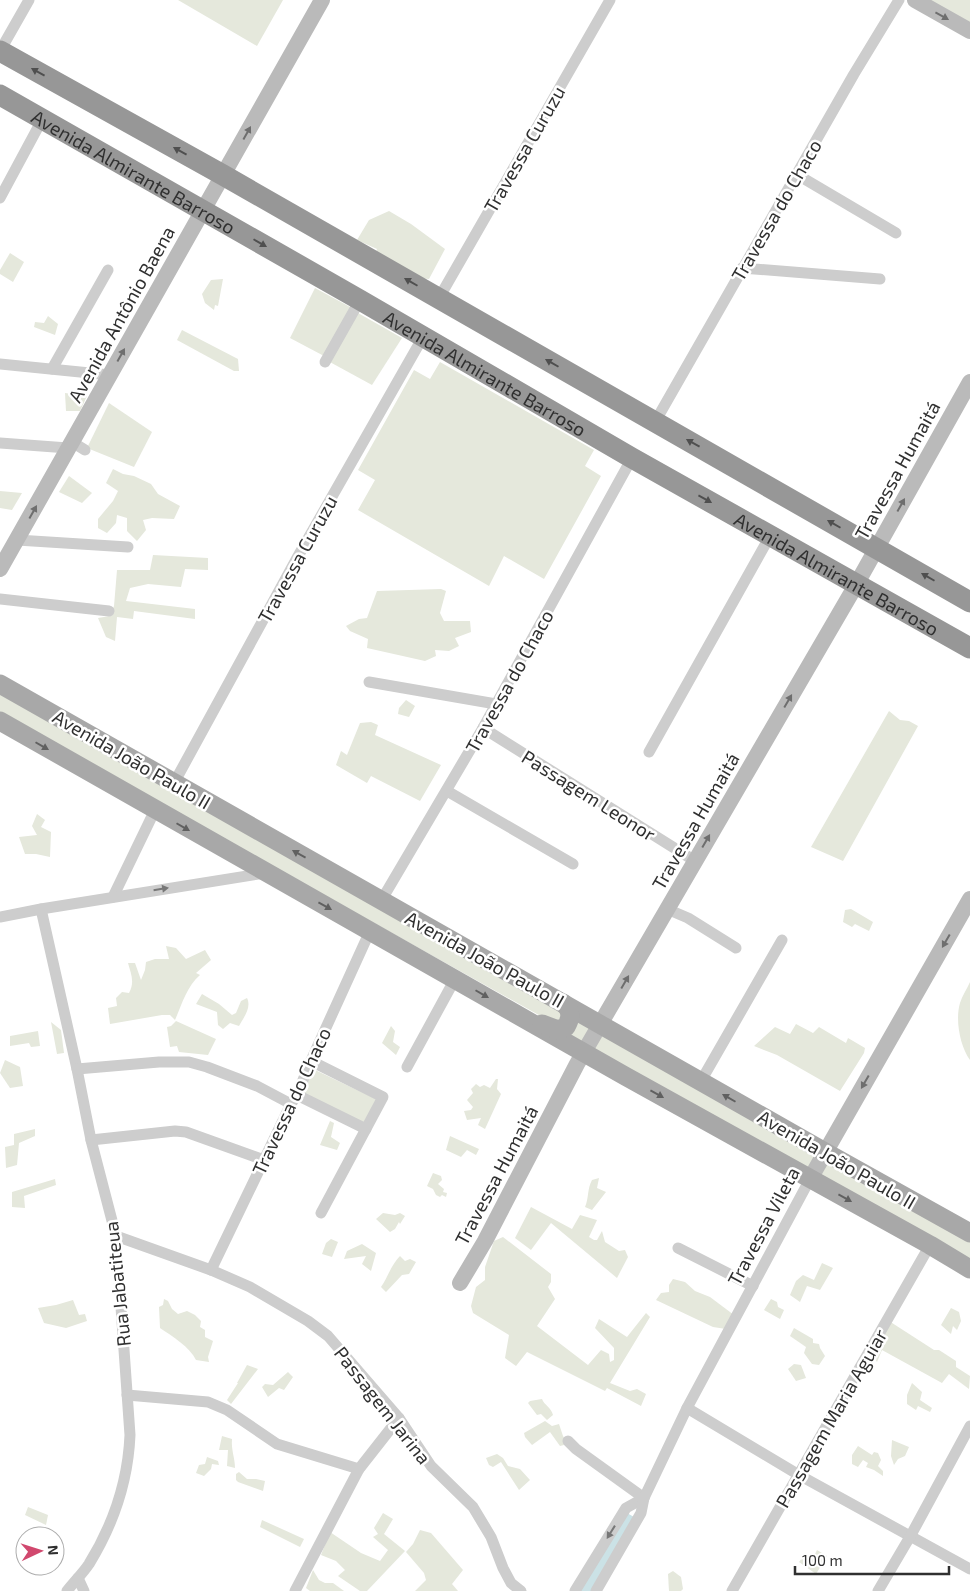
<svg xmlns="http://www.w3.org/2000/svg" width="970" height="1591" font-family="'Exo 2',sans-serif">
<style>
.green{fill:#e5e8dc}
.water{fill:#cbe2e6}
.lines{fill:none;stroke-linecap:round;stroke-linejoin:round}
.street{stroke:#cdcdcd;stroke-width:11}
.secondary{stroke:#bababa;stroke-width:16}
.primary{stroke:#a8a8a8;stroke-width:19}
.highway{stroke:#979797;stroke-width:21}
.oneway{fill:#6e6e6e}
.oneway2{fill:#4f4f4f}
.oneway3{fill:#606060}
.oneway4{fill:#777}
.labels{text-anchor:middle;dominant-baseline:central;stroke-width:5;stroke-linejoin:round;paint-order:stroke}
.street-label{font-size:19px;fill:#303030;stroke:#fff}
</style>
<rect width="100%" height="100%" fill="#fff"/>
<g class="green">
<path d="M178,0H283L257,46Z"/>
<path d="M928,0H970V24Z"/>
<path d="M389,211L411,224L445,249L429,279L418,278L374,258L377,249L357,240L369,220Z"/>
<path d="M10,253L24,262L13,282L0,274V270Z"/>
<path d="M223,279L218,306L215,305L214,310L205,303L202,294L211,280Z"/>
<path d="M315,288L352,308L324,356L290,338Z"/>
<path d="M358,313L402,338L372,385L328,361Z"/>
<path d="M48,316L58,324L55,335L34,327L35,322L44,323Z"/>
<path d="M182,330L238,359L239,371H234L177,340Z"/>
<path d="M440,362L594,450L585,466L601,476L544,579L504,556L489,586L358,510L375,480L358,470L414,370L430,379Z"/>
<path d="M65,393L87,396L80,411H66Z"/>
<path d="M109,403L152,432L134,467L87,448Z"/>
<path d="M113,469L123,474L134,476L151,484L158,494L180,506L174,519L152,518L143,520L146,530L137,541L127,531V518L117,515L116,523L107,533L98,528V519L113,501L118,491L106,483Z"/>
<path d="M69,476L92,493L82,503L59,492Z"/>
<path d="M0,491L22,493L12,510L0,508Z"/>
<path d="M153,555L208,558V570L185,569L181,587L148,584L130,588L126,601L195,609V619L134,611L133,619L117,617L115,641L106,637L98,618L110,616L114,606L117,570H150Z"/>
<path d="M441,589L446,591L440,613L444,621H470L471,632L455,638L459,646L449,651L435,650L436,656L425,661L367,648L368,639L350,631L346,626L359,619L367,618L377,591Z"/>
<path d="M0,686L563,1006L562,1028L0,714Z"/>
<path d="M406,700L415,706L409,717L398,714L399,708Z"/>
<path d="M889,711L900,720L909,721L918,726L843,861L811,847Z"/>
<path d="M371,722L378,725L375,735L441,765L420,801L371,776L367,783L336,765L341,751L347,755L360,723Z"/>
<path d="M37,814L45,820L41,827L51,832L50,857L36,854H25L19,837L37,835L32,826Z"/>
<path d="M851,909L873,922L869,931L855,924L852,927L843,922L845,910Z"/>
<path d="M166,946L176,948L186,959L205,950L211,960L196,973L200,975C187,986 182,1004 175,1020L170,1015H162L110,1024L108,1008L117,1006L116,998L122,992L129,993C135,982 131,974 128,963H135L141,980L145,970L146,962L155,959H169Z"/>
<path d="M970,982V1060C960,1046 955,1020 960,1003C962,996 967,989 970,982Z"/>
<path d="M202,994L219,1004L232,1015L236,1013L241,1001L247,998C252,1008 243,1018 239,1026L230,1023L223,1029L218,1025L217,1012L196,1004Z"/>
<path d="M572,1018L970,1238V1262L562,1032Z"/>
<path d="M176,1021L216,1039L208,1055L179,1052L177,1046L170,1047L167,1027L171,1026Z"/>
<path d="M51,1022L61,1030L64,1053L57,1054Z"/>
<path d="M796,1024L813,1033L819,1027L846,1043L848,1038L865,1048L864,1053L840,1091L777,1055L754,1046L775,1027L790,1034Z"/>
<path d="M391,1026L395,1031L393,1042L400,1047L396,1055L382,1043Z"/>
<path d="M38,1031L40,1046L31,1047L29,1043L10,1046V1036Z"/>
<path d="M5,1060L20,1067L23,1086L10,1088L0,1073Z"/>
<path d="M313,1069L380,1101L366,1124L303,1093Z"/>
<path d="M496,1079H498L497,1089L501,1094L485,1129L478,1125L481,1118L467,1120L464,1111L471,1110L473,1107L467,1100L473,1093L471,1089L476,1084L480,1087L484,1085L490,1088Z"/>
<path d="M330,1121L334,1123L331,1137L340,1143L337,1150L320,1145Z"/>
<path d="M35,1129V1136L19,1143L17,1165L6,1168L5,1147L14,1145V1134Z"/>
<path d="M450,1136L479,1149L476,1155L467,1150L461,1157L446,1150Z"/>
<path d="M433,1173L441,1176L442,1180L438,1184L444,1189L443,1192L447,1193L446,1197L442,1195L440,1197L436,1195L433,1189L427,1186Z"/>
<path d="M599,1178L597,1188L606,1192L592,1210L585,1207C589,1198 587,1189 592,1180Z"/>
<path d="M55,1179L56,1185L24,1196L25,1208L12,1207V1192Z"/>
<path d="M531,1207L572,1229L580,1215L597,1220L589,1237L594,1240H597L602,1231L605,1242L619,1251L625,1250L628,1257L617,1278L551,1223L531,1250L515,1238Z"/>
<path d="M383,1213L395,1215L400,1213L405,1216L400,1224L399,1222L395,1229L390,1232L376,1219Z"/>
<path d="M503,1237L551,1274V1282L548,1287L555,1299L537,1326L588,1365L601,1350L609,1354L610,1362L614,1360V1348L595,1328L599,1319L627,1337L646,1313L650,1317L610,1383L630,1391L637,1389L646,1394L641,1406L607,1388L605,1391L527,1352L516,1366L505,1358L509,1335L473,1313L471,1306L476,1287L485,1280V1267L494,1241Z"/>
<path d="M331,1239L338,1242L332,1257L322,1254L326,1243Z"/>
<path d="M362,1244L376,1253L371,1271L362,1264L366,1256L344,1259L347,1251Z"/>
<path d="M400,1256L405,1261L410,1259L416,1262L409,1274L402,1275L386,1292L381,1287C388,1277 391,1265 400,1256Z"/>
<path d="M822,1263L833,1268L820,1290L807,1286L800,1302L790,1295L796,1281L803,1275L814,1280Z"/>
<path d="M673,1279L685,1282L695,1291L710,1297L734,1315L726,1329L713,1327L656,1300L661,1293L669,1292V1285Z"/>
<path d="M164,1299L168,1301L172,1309L178,1314L187,1311L195,1315L201,1321L200,1327L205,1330V1337L213,1341L208,1357L209,1362L196,1360C190,1347 172,1336 160,1328L159,1307L163,1305Z"/>
<path d="M771,1299L777,1302L778,1307L784,1310L780,1319L764,1310Z"/>
<path d="M73,1300L79,1315L85,1314L87,1321L66,1328L44,1323L38,1308L56,1305Z"/>
<path d="M951,1308L959,1312L961,1321L957,1330L953,1326L951,1334L941,1325Z"/>
<path d="M889,1321L934,1350H939L956,1361V1367L970,1376L969,1389L949,1374L942,1383L882,1350L877,1362L871,1353Z"/>
<path d="M794,1328L813,1339V1343L819,1344L820,1348L825,1356L819,1365L812,1364L804,1353L806,1347L790,1336Z"/>
<path d="M794,1364L801,1365L806,1378L796,1381L788,1369Z"/>
<path d="M247,1365L258,1369L231,1404L227,1400L238,1383H237Z"/>
<path d="M288,1372L293,1377L284,1390L279,1388L268,1397L262,1387L265,1384L273,1385Z"/>
<path d="M912,1383L922,1392L920,1400L932,1408L930,1412L918,1406L916,1410L907,1404V1395Z"/>
<path d="M542,1399C544,1405 551,1407 553,1415L547,1420L541,1414L537,1415L528,1403L530,1401Z"/>
<path d="M545,1421L552,1426L559,1424L563,1436L568,1444L560,1446L550,1432L532,1445L525,1437L524,1433Z"/>
<path d="M222,1436L232,1439C231,1450 235,1458 235,1468L227,1466L228,1450H219Z"/>
<path d="M892,1440L909,1447L905,1456L898,1459L894,1465L891,1456Z"/>
<path d="M858,1446L872,1455L874,1452L878,1453L881,1460L878,1466L883,1471V1476L874,1470L866,1467L868,1463L863,1460L858,1467L852,1464V1455Z"/>
<path d="M497,1454L503,1458L508,1466L520,1469L530,1480L519,1490L501,1462L493,1467L489,1465L486,1458Z"/>
<path d="M207,1457L218,1461L219,1465L212,1464L211,1469L204,1476L196,1473L199,1465L205,1464Z"/>
<path d="M239,1472L247,1479H256L265,1481L263,1491L238,1482L236,1480V1474Z"/>
<path d="M28,1507L48,1515L46,1525L25,1515Z"/>
<path d="M383,1513L393,1519L384,1534L405,1551L367,1591H360L338,1576L345,1570L336,1561L321,1555L330,1532L361,1553L380,1561L388,1550L373,1537L378,1534L374,1528Z"/>
<path d="M262,1520L304,1539L300,1547L260,1527Z"/>
<path d="M420,1530L431,1533L463,1570L452,1584L458,1591H415L426,1580L424,1573L406,1552L413,1544Z"/>
<path d="M817,1550L827,1556L816,1574L799,1562L803,1557L811,1562Z"/>
<path d="M313,1570L319,1580L325,1583H333L344,1591H310L306,1588Z"/>
<path d="M673,1571L681,1577L683,1589L681,1591H669L668,1574Z"/>
</g>
<path class="water" d="M627,1513L634,1517L592,1591H580Z"/>
<g class="lines">
<g class="street">
<path d="M0,51L29,0"/>
<path d="M796,174L896,233"/>
<path d="M0,198L43,118"/>
<path d="M742,268L880,279"/>
<path d="M439,298L610,0"/>
<path d="M325,362L360,300"/>
<path d="M0,364L110,375"/>
<path d="M52,369L108,270"/>
<path d="M655,422L854,74L899,0"/>
<path d="M72,442L85,450"/>
<path d="M0,443L68,448"/>
<path d="M17,540L128,547"/>
<path d="M0,599L109,611"/>
<path d="M369,682L496,704"/>
<path d="M483,728L695,861"/>
<path d="M649,752L770,536"/>
<path d="M174,783L297,558L423,337"/>
<path d="M447,791L573,864"/>
<path d="M113,897L155,810"/>
<path d="M381,901L483,728L632,458"/>
<path d="M41,909L77,1069L91,1140L116,1236L130,1435C128,1481 113,1525 89,1564C83,1573 74,1582 67,1591"/>
<path d="M667,909L688,918L736,948"/>
<path d="M0,917L41,909L265,873"/>
<path d="M311,1061L383,1097L321,1213"/>
<path d="M407,1067L455,979"/>
<path d="M77,1069L159,1062H189L207,1067L257,1086L291,1104"/>
<path d="M701,1081L782,940"/>
<path d="M297,1095L366,1129"/>
<path d="M91,1140L175,1131L186,1132L264,1160"/>
<path d="M116,1236L211,1270L250,1287L308,1321L328,1336L399,1418L431,1466L473,1507L491,1537L503,1568L511,1583L521,1591"/>
<path d="M678,1248L753,1286"/>
<path d="M211,1270L291,1104L297,1095L309,1065L370,931"/>
<path d="M127,1395L208,1402L227,1410L277,1444L359,1469"/>
<path d="M687,1408L799,1475L970,1569"/>
<path d="M568,1441L576,1449L644,1498"/>
<path d="M78,1578L84,1591"/>
<path d="M295,1591L359,1469L399,1418"/>
<path d="M575,1591L626,1508L644,1498"/>
<path d="M596,1591L641,1513L644,1498L687,1408L810,1179"/>
<path d="M732,1591L930,1245"/>
<path d="M878,1591L911,1535L970,1426"/>
</g>
<g class="secondary">
<path d="M915,0L970,31"/>
<path d="M0,569L322,0"/>
<path d="M810,1179L970,899"/>
<path d="M460,1283L485,1241L577,1064L856,585L970,382"/>
</g>
<g class="primary">
<path d="M0,684L825,1152L970,1233"/>
<path d="M0,721L625,1076L930,1245L970,1269"/>
<path d="M542,1024L558,1030L566,1027C571,1018 572,1010 563,1003"/>
</g>
<g class="highway">
<path d="M0,51L223,175L970,602"/>
<path id="s1" d="M0,95L360,300L632,458L970,648"/>
</g>
</g>
<defs><path id="oneway-solid" d="M-6-.8H1V-3.2L6.5 0L1 3.2V.8H-6Z" transform="scale(1.25)"/></defs>
<g class="oneway">
<use href="#oneway-solid" transform="translate(942 16) rotate(29)"/>
<use href="#oneway-solid" transform="translate(247 133) rotate(-61)"/>
<use href="#oneway-solid" transform="translate(121 355) rotate(-61)"/>
<use href="#oneway-solid" transform="translate(901 505) rotate(-61)"/>
<use href="#oneway-solid" transform="translate(33 512) rotate(-61)"/>
<use href="#oneway-solid" transform="translate(788 701) rotate(-60)"/>
<use href="#oneway-solid" transform="translate(706 841) rotate(-60)"/>
<use href="#oneway-solid" transform="translate(946 941) rotate(120)"/>
<use href="#oneway-solid" transform="translate(625 982) rotate(-60)"/>
<use href="#oneway-solid" transform="translate(865 1082) rotate(120)"/>
</g>
<g class="oneway2">
<use href="#oneway-solid" transform="translate(38 72) rotate(-151)"/>
<use href="#oneway-solid" transform="translate(180 151) rotate(-151)"/>
<use href="#oneway-solid" transform="translate(260 243) rotate(30)"/>
<use href="#oneway-solid" transform="translate(411 282) rotate(-150)"/>
<use href="#oneway-solid" transform="translate(552 363) rotate(-150)"/>
<use href="#oneway-solid" transform="translate(693 443) rotate(-151)"/>
<use href="#oneway-solid" transform="translate(705 499) rotate(29)"/>
<use href="#oneway-solid" transform="translate(834 524) rotate(-150)"/>
<use href="#oneway-solid" transform="translate(928 577) rotate(-150)"/>
</g>
<g class="oneway3">
<use href="#oneway-solid" transform="translate(42 746) rotate(30)"/>
<use href="#oneway-solid" transform="translate(183 827) rotate(30)"/>
<use href="#oneway-solid" transform="translate(299 854) rotate(-151)"/>
<use href="#oneway-solid" transform="translate(325 906) rotate(29)"/>
<use href="#oneway-solid" transform="translate(482 994) rotate(30)"/>
<use href="#oneway-solid" transform="translate(657 1094) rotate(29)"/>
<use href="#oneway-solid" transform="translate(729 1098) rotate(-150)"/>
<use href="#oneway-solid" transform="translate(845 1198) rotate(29)"/>
</g>
<g class="oneway4">
<use href="#oneway-solid" transform="translate(161 889) rotate(-9)"/>
<use href="#oneway-solid" transform="translate(611 1532) rotate(122)"/>
</g>
<g class="labels">
<g class="street-label">
<text transform="translate(524 149) rotate(-60)">Travessa Curuzu</text>
<text stroke="none"><textPath href="#s1" startOffset="154">Avenida Almirante Barroso</textPath></text>
<text transform="translate(776 210) rotate(-60)">Travessa do Chaco</text>
<text transform="translate(121 314) rotate(-61)">Avenida Antônio Baena</text>
<text stroke="none"><textPath href="#s1" startOffset="559">Avenida Almirante Barroso</textPath></text>
<text transform="translate(897 470) rotate(-61)">Travessa Humaitá</text>
<text transform="translate(297 559) rotate(-61)">Travessa Curuzu</text>
<text stroke="none"><textPath href="#s1" startOffset="964">Avenida Almirante Barroso</textPath></text>
<text transform="translate(509 681) rotate(-61)">Travessa do Chaco</text>
<text transform="translate(132 759) rotate(30)">Avenida João Paulo II</text>
<text transform="translate(589 795) rotate(32)">Passagem Leonor</text>
<text transform="translate(695 821) rotate(-60)">Travessa Humaitá</text>
<text transform="translate(485 959) rotate(29)">Avenida João Paulo II</text>
<text transform="translate(291 1101) rotate(-65)">Travessa do Chaco</text>
<text transform="translate(837 1159) rotate(30)">Avenida João Paulo II</text>
<text transform="translate(496 1175) rotate(-62)">Travessa Humaitá</text>
<text transform="translate(763 1226) rotate(-62)">Travessa Vileta</text>
<text transform="translate(117 1284) rotate(-96)">Rua Jabatiteua</text>
<text transform="translate(383 1405) rotate(52)">Passagem Jarina</text>
<text transform="translate(831 1418) rotate(-60)">Passagem Maria Aguiar</text>
</g>
</g>
<g transform="translate(40 1551) rotate(86)"><circle r="24" fill="#ffffff" stroke="#acacac"/>
<path d="M0-4L9 19L0 12L-9 19Z" fill="#d1486e"/>
<text y="-8" font-size="14" font-weight="bold" text-anchor="middle" fill="#303030">N</text>
</g>
<path d="M795 1566v8h154v-8" fill="none" stroke="#303030" stroke-width="2.5"/>
<text x="802" y="1566" font-size="15" fill="#303030" stroke="#ffffff" stroke-width="4" paint-order="stroke">100 m</text>
</svg>
